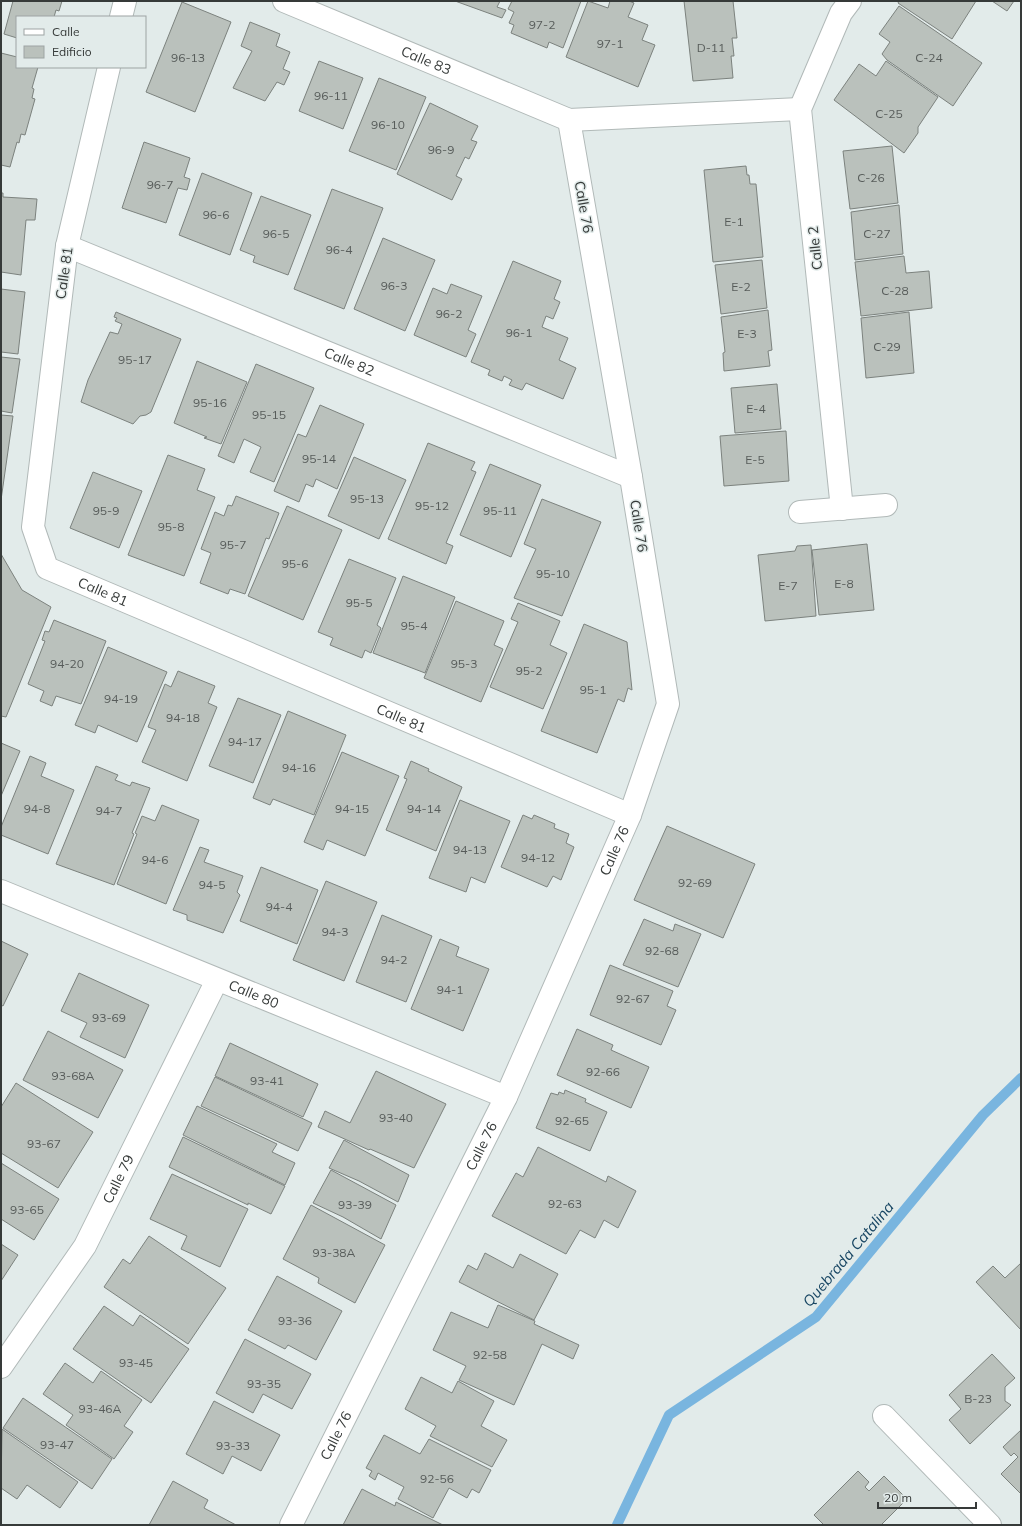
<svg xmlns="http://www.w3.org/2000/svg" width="1022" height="1526" font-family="Mulish,sans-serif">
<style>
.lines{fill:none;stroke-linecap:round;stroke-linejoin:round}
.stream{stroke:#79b5df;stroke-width:10}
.building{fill:#bac1bc;stroke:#7c827e}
.street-casing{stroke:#b1b9b8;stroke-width:24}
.street{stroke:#fff;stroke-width:22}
.labels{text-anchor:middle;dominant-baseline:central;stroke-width:3;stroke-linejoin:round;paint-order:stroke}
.number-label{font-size:12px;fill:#575c5a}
.street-label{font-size:14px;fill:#363a39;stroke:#e2ebea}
.water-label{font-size:15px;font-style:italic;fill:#184663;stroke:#e2ebea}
</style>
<rect width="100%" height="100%" fill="#e2ebea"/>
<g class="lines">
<path class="stream" d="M617,1525L669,1415L816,1317L983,1115L1021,1078"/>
</g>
<g class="building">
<path d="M13,1H62L59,11L56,10L54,17H17V38L4,34Z"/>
<path d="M455,1H500L497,7L506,10L502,18Z"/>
<path d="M512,1H581L563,48L549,42L547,48L511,33L514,25L509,23L514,12L508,9Z"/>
<path d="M588,1L608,8L610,1H629L634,3L628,17L648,25L642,40L655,45L638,87L566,57Z"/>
<path d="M684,1H733L737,38H732L734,56H731L733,78L693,81Z"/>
<path d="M899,1H976L952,39L898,3Z"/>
<path d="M992,1H1014L1007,11Z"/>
<path d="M182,2L231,22L195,112L146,92Z"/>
<path d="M899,6L982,63L953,106L887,60L882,54L890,42L879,34Z"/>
<path d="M250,22L280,34L276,46L290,52L283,69L290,72L284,85L277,82L265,101L233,88L252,51L241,46Z"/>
<path d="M1,53L17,57V67H38L32,88L34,89L32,98L35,99L25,135L21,134L19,143L17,142L10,167L1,165Z"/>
<path d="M319,61L363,78L343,129L299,111Z"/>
<path d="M886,61L938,97L918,127V133L904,153L834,100L859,64L876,76Z"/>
<path d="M379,78L426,97L396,170L349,151Z"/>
<path d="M430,103L478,126L471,140L477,142L469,159L465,157L456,176L462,179L452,200L397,174Z"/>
<path d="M144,142L190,158L184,177L190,179L187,190L178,188L166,223L122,208Z"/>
<path d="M892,146L898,203L850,209L843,151Z"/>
<path d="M746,166L747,175H749L750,184H756L763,257L713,262L704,170Z"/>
<path d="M202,173L252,193L230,255L179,235Z"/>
<path d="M332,189L383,208L344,309L294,289Z"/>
<path d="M1,193H3V197L37,199L35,220H26L21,275L1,272Z"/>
<path d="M261,196L311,215L288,275L253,262L255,256L240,250Z"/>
<path d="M899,205L903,254L855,260L851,212Z"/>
<path d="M383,238L435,260L405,331L354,309Z"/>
<path d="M904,256L906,273L929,271L932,308L861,316L855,262Z"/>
<path d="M762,260L767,308L721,314L715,265Z"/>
<path d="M513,261L561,281L554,299L560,302L553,319L546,316L542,327L568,338L559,360L576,368L563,399L526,383L522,390L509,385L512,380L504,376L502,381L488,375L490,370L471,362Z"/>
<path d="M451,284L482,296L468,330L476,334L466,357L414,335L433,288L447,294Z"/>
<path d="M1,289L25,292L18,354L1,352Z"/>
<path d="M768,310L772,350L768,351L770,366L724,371L723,353L725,352L721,317Z"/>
<path d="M116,312L181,339L151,412L146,415L140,416L133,424L81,402L88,380L110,332L118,334L122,324L115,321L117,318L114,317Z"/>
<path d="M909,312L914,373L866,378L861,318Z"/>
<path d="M1,357L20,359L12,413L1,411Z"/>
<path d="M197,361L247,382L221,444L204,438L207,437L174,423Z"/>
<path d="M256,364L314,388L274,482L250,472L261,447L244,439L234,463L218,456Z"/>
<path d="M777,384L781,429L735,433L731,388Z"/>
<path d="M320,405L364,424L337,489L316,479L313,487L306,484L299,502L274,491L298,434L306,437Z"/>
<path d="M1,415L13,416L1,500Z"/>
<path d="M786,431L789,481L724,486L720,436Z"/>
<path d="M428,443L475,462L471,470L476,472L446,543L453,546L446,564L388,539Z"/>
<path d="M168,455L205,469L197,490L215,497L184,576L128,555Z"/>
<path d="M354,457L406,480L379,539L328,516Z"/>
<path d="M490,464L541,485L511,557L460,535Z"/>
<path d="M93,472L142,491L119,548L70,528Z"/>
<path d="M236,496L279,513L269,539L266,538L245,594L230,589L228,594L200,583L211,553L201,549L215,512L224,516L228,505L232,506Z"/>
<path d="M542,499L601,522L562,616L514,598L536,549L524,544Z"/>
<path d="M287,506L342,530L303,620L248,596Z"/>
<path d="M867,544L874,610L819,615L812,550Z"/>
<path d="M811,545L816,616L765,621L758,555L795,551L797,546Z"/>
<path d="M1,554L22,590L51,607L6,717L1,716Z"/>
<path d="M349,559L396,578L377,625L381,628L371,653L365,650L362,658L330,645L333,638L318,632Z"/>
<path d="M403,576L455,597L425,673L373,653Z"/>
<path d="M456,601L504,621L494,645L503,649L481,702L424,678Z"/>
<path d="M518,603L560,621L550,645L567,653L543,709L490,687L518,622L511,619Z"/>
<path d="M54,620L106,641L81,704L56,696L52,706L40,701L44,691L28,684L45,641L42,640L45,631L49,632Z"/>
<path d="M584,624L627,642L632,690L628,688L624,702L618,699L597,753L541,731Z"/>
<path d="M108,647L167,672L137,742L98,725L95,733L75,725Z"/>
<path d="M178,671L215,686L208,703L217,707L187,781L142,762L156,730L148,727L165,684L171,687Z"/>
<path d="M238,698L281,715L253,783L209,766Z"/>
<path d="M288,711L346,735L314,815L273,799L270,805L253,798Z"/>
<path d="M1,743L20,751L1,796Z"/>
<path d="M342,752L399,776L365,856L327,840L323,850L304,842Z"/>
<path d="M30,756L46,763L41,776L74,790L48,854L1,835V827Z"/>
<path d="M411,761L429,769L428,771L462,787L436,851L386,830L407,779L404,778Z"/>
<path d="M96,766L118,775L115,780L130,786L132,782L150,788L132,833L134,834L114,885L56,864Z"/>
<path d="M460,800L510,821L485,883L471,877L466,892L429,878Z"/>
<path d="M162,805L199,820L166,904L117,884L137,834L135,833L142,816L155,821Z"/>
<path d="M523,815L532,819L534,815L555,824L554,828L569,834L566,843L574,847L561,880L553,876L547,887L501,867Z"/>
<path d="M667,826L755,864L723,938L634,900Z"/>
<path d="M200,847L209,850L204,862L243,876L237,892L240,895L223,933L187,920V915L173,910Z"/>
<path d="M261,867L318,890L297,944L240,921Z"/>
<path d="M326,881L377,902L344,981L293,960Z"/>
<path d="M382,915L432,936L406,1002L356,982Z"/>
<path d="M644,919L673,931L675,924L701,934L678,987L623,965Z"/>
<path d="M440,939L459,947L456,956L489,969L463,1031L411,1009Z"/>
<path d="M1,941L28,954L3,1006L1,1005Z"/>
<path d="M610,965L673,991L667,1006L676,1010L661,1045L590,1015Z"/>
<path d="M79,973L149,1005L125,1058L80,1037L87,1023L61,1011Z"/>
<path d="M577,1029L613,1045L611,1050L649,1067L631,1108L557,1075Z"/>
<path d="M48,1031L123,1070L98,1118L23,1080Z"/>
<path d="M230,1043L318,1084L303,1117L215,1076Z"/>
<path d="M376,1071L446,1104L414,1168L370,1149L369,1150L318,1127L325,1111L350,1123Z"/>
<path d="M215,1077L312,1123L298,1151L201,1106Z"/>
<path d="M16,1083L93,1132L58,1188L1,1153V1107Z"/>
<path d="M565,1090L586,1099L585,1102L607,1112L590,1151L536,1128L551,1093L558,1095L559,1092L564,1094Z"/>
<path d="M197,1106L277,1144L272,1152L295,1163L285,1185L183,1135Z"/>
<path d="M183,1137L285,1186L271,1214L248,1203V1205L169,1167Z"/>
<path d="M344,1140L409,1175L398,1202L359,1181L329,1168Z"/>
<path d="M538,1147L606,1182L608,1176L636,1191L618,1228L604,1220L595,1238L580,1230L566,1254L492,1216L516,1173L523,1177Z"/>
<path d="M1,1163L59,1199L34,1240L1,1219Z"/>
<path d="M331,1170L396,1205L381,1239L343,1217L313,1203Z"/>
<path d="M172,1174L248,1209L220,1267L181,1249L187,1236L150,1219Z"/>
<path d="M311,1205L385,1245L355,1303L318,1283L319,1278L283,1259Z"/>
<path d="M149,1236L226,1288L188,1344L104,1287L123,1259L130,1264Z"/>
<path d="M1,1244L18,1255L1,1281Z"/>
<path d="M485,1253L513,1268L520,1254L558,1274L534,1320L459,1282L468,1265L477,1270Z"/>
<path d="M1021,1263V1330L976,1282L993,1266L1005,1278Z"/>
<path d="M277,1276L342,1311L316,1360L288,1345L285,1349L248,1330Z"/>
<path d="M498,1305L535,1321L534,1324L579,1345L573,1359L542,1344L514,1405L459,1380L466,1366L433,1350L451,1312L488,1328Z"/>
<path d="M104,1306L133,1326L140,1315L189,1349L151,1403L73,1349Z"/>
<path d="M245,1339L311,1374L292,1409L263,1394L253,1413L216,1393Z"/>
<path d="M992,1354L1015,1378L1005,1387V1401L1011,1405L970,1444L949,1420L961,1409L949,1395Z"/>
<path d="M65,1363L93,1383L101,1371L142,1400L124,1426L133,1432L114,1459L66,1425L73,1415L43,1394Z"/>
<path d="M421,1377L452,1393L458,1381L494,1401L481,1426L507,1440L492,1467L430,1436L436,1426L405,1409Z"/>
<path d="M23,1398L112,1459L92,1489L3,1428Z"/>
<path d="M214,1401L280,1435L261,1471L232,1456L223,1474L186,1454Z"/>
<path d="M2,1429L78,1482L60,1508L27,1485L17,1499L1,1488Z"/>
<path d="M1021,1430V1494L1001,1474L1018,1457L1014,1453L1011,1456L1003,1447Z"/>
<path d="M384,1435L420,1454L429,1439L491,1470L479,1493L472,1489L467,1498L449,1488L433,1518L398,1499L404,1487L378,1473L375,1480L369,1476L372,1471L366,1468Z"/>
<path d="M858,1471L869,1482L865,1487L869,1491L884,1476L907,1499L881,1525H824L814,1515Z"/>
<path d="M173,1481L208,1500L204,1508L236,1525H149Z"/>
<path d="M362,1489L395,1506L396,1502L443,1525H343Z"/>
</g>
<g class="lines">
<defs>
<g id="street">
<path id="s1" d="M284,1L569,120L800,109"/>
<path d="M121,17L125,1"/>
<path id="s2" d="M109,67L67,246L33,527L47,568L630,815"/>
<path id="s3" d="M67,246L631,477"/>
<path d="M842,509L800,109L841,13L850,1"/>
<path d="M800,512L886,505"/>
<path id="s4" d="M1,891L506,1097"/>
<path id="s5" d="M1,1367L85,1246L217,980"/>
<path d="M884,1416L990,1525"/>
<path id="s6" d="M291,1525L506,1097L630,815L668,704L631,477L569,120"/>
</g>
</defs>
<use href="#street" class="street-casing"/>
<use href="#street" class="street"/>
</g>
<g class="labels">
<g class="number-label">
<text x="542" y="24">97-2</text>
<text x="610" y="43">97-1</text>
<text x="711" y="47">D-11</text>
<text x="188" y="57">96-13</text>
<text x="929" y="57">C-24</text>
<text x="331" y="95">96-11</text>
<text x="889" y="113">C-25</text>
<text x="388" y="124">96-10</text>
<text x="441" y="149">96-9</text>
<text x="871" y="177">C-26</text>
<text x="160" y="184">96-7</text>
<text x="216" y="214">96-6</text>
<text x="734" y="221">E-1</text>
<text x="276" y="233">96-5</text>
<text x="877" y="233">C-27</text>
<text x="339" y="249">96-4</text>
<text x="394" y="285">96-3</text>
<text x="741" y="286">E-2</text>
<text x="895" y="290">C-28</text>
<text x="449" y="313">96-2</text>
<text x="519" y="332">96-1</text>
<text x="747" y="333">E-3</text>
<text x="887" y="346">C-29</text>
<text x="135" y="359">95-17</text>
<text x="210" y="402">95-16</text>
<text x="756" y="408">E-4</text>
<text x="269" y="414">95-15</text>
<text x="319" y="458">95-14</text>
<text x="755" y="459">E-5</text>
<text x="367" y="498">95-13</text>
<text x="432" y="505">95-12</text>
<text x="106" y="510">95-9</text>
<text x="500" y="510">95-11</text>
<text x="171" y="526">95-8</text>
<text x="233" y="544">95-7</text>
<text x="295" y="563">95-6</text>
<text x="553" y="573">95-10</text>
<text x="844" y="583">E-8</text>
<text x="788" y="585">E-7</text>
<text x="359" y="602">95-5</text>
<text x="414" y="625">95-4</text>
<text x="67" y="663">94-20</text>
<text x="464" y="663">95-3</text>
<text x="529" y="670">95-2</text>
<text x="593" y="689">95-1</text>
<text x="121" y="698">94-19</text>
<text x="183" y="717">94-18</text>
<text x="245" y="741">94-17</text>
<text x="299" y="767">94-16</text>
<text x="37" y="808">94-8</text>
<text x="352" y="808">94-15</text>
<text x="424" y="808">94-14</text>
<text x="109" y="810">94-7</text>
<text x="470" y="849">94-13</text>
<text x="538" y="857">94-12</text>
<text x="155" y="859">94-6</text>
<text x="695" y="882">92-69</text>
<text x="212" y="884">94-5</text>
<text x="279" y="906">94-4</text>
<text x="335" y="931">94-3</text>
<text x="662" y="950">92-68</text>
<text x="394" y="959">94-2</text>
<text x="450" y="989">94-1</text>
<text x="633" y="998">92-67</text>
<text x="109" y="1017">93-69</text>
<text x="603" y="1071">92-66</text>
<text x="73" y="1075">93-68A</text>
<text x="267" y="1080">93-41</text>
<text x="396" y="1117">93-40</text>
<text x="572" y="1120">92-65</text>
<text x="44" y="1143">93-67</text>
<text x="565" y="1203">92-63</text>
<text x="355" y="1204">93-39</text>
<text x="27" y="1209">93-65</text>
<text x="334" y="1252">93-38A</text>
<text x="295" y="1320">93-36</text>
<text x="490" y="1354">92-58</text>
<text x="136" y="1362">93-45</text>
<text x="264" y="1383">93-35</text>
<text x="978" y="1398">B-23</text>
<text x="100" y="1408">93-46A</text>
<text x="57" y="1444">93-47</text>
<text x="233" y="1445">93-33</text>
<text x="437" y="1478">92-56</text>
</g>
<g class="street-label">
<text stroke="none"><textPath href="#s1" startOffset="154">Calle 83</textPath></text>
<text transform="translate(584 207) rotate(80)">Calle 76</text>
<text transform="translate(815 248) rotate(-96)">Calle 2</text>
<text transform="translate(64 273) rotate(-82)">Calle 81</text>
<text stroke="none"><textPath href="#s3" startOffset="305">Calle 82</textPath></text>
<text transform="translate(639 526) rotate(81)">Calle 76</text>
<text stroke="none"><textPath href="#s2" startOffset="571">Calle 81</textPath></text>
<text stroke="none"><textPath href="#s2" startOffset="895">Calle 81</textPath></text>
<text stroke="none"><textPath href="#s6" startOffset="748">Calle 76</textPath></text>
<text stroke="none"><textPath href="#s4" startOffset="273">Calle 80</textPath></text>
<text stroke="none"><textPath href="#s6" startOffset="424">Calle 76</textPath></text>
<text stroke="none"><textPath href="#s5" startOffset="222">Calle 79</textPath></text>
<text stroke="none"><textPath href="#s6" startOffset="100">Calle 76</textPath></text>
</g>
<g class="water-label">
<text transform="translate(848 1254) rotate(-50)">Quebrada Catalina</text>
</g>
</g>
<rect width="1022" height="1526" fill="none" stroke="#363a39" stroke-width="4"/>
<rect x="16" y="16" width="130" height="52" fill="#e2ebea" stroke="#9da4a3"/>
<rect x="24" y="29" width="20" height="6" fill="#ffffff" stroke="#9da4a3"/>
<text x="52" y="36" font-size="12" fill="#363a39">Calle</text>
<rect x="24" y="46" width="20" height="12" fill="#bac1bc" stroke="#9da4a3"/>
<text x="52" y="56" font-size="12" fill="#363a39">Edificio</text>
<path d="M878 1502v6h98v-6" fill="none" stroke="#363a39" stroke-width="2"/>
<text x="884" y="1502" font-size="12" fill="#363a39" stroke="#e2ebea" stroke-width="3" paint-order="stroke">20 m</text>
</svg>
